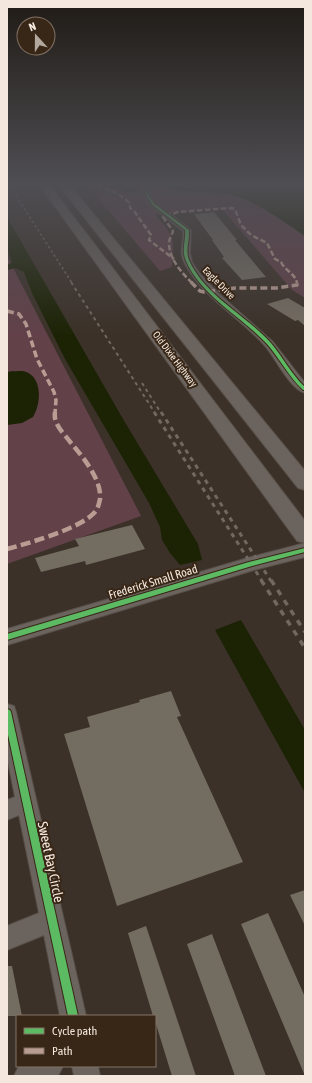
<svg xmlns="http://www.w3.org/2000/svg" width="312" height="1083" font-family="'Asap Condensed',sans-serif">
<style>
.green{fill:#624149}
.water{fill:#1c2305}
.building{fill:#736c61}
.lines{fill:none;stroke-linecap:round;stroke-linejoin:round}
.minor-casing{stroke:#574e47;stroke-width:2}
.tertiary-casing{stroke:#574e47;stroke-width:2}
.secondary-casing{stroke:#574e47;stroke-width:2}
.minor{fill:#6b645e;fill-rule:evenodd}
.tertiary{fill:#6b645e;fill-rule:evenodd}
.secondary{fill:#6b645e;fill-rule:evenodd}
.rail-far3{stroke:#706861;stroke-width:1.5;stroke-dasharray:2.5 2.5;stroke-linecap:butt}
.rail-far2{stroke:#706861;stroke-width:2;stroke-dasharray:3.5 3.5;stroke-linecap:butt}
.rail-far1{stroke:#706861;stroke-width:3;stroke-dasharray:4.5 4.5;stroke-linecap:butt}
.rail{stroke:#706861;stroke-width:3.5;stroke-dasharray:6 6;stroke-linecap:butt}
.quiet-far2{stroke:#b99d93;stroke-width:2.5;stroke-dasharray:5.5 2.5;stroke-linecap:butt}
.quiet-far1{stroke:#b99d93;stroke-width:3.5;stroke-dasharray:7 3.5;stroke-linecap:butt}
.quiet{stroke:#b99d93;stroke-width:4.5;stroke-dasharray:10 4.5;stroke-linecap:butt}
.cycleway-casing{stroke:#382616;stroke-width:2}
.cycleway{fill:#5cba63;fill-rule:evenodd}
.labels{text-anchor:middle;dominant-baseline:central;stroke-width:4;stroke-linejoin:round;paint-order:stroke}
.far-street-label{font-size:10px;fill:#f4e8de;stroke:#382616}
.street-label{font-size:12px;fill:#f4e8de;stroke:#382616}
.near-street-label{font-size:14px;fill:#f4e8de;stroke:#382616}
</style>
<rect width="100%" height="100%" fill="#3b3128"/>
<g class="green">
<path d="M85,183H159L158,186C181,193 204,190 228,194C252,197 284,222 305,236V298L292,290L222,209L157,214L156,216C175,236 174,240 172,267L160,271Z"/>
<path d="M7,256L141,516L7,564Z"/>
</g>
<g class="water">
<path d="M111,183H139L137,185L136,192H125L120,189L107,186Z"/>
<path d="M159,183H305V236C284,222 252,198 228,194C204,190 181,193 158,186Z"/>
<path d="M7,217L123,419L198,544L202,560L180,565L170,553L162,540L160,527L149,503L65,359L32,293L24,272L16,268L7,270V265L12,262L7,247Z"/>
<path d="M13,371C17,372 22,370 26,372C43,378 41,405 33,417L22,423L7,425V372Z"/>
<path d="M241,620L305,730V793L215,630Z"/>
</g>
<g class="building">
<path d="M214,212L237,240H235L266,277L242,280L222,258L224,257L212,240H213L194,214Z"/>
<path d="M288,298L305,308V326L298,320L295,321L267,304Z"/>
<path d="M132,525L145,549L86,565L85,561L41,572L35,558L79,546L75,539Z"/>
<path d="M171,691L181,716L177,717L243,862L117,906L64,734L90,727L87,717L140,702L139,700Z"/>
<path d="M305,890V926L290,895Z"/>
<path d="M268,913L305,997V1076L241,924Z"/>
<path d="M146,926L196,1076H172L155,1021V1016H153L128,933Z"/>
<path d="M212,934L266,1076H235L187,944Z"/>
<path d="M7,966H12L22,1016H7Z"/>
</g>
<g class="lines">
<defs>
<g id="minor">
<path d="M145,183H153L150,192L156,203L191,230L190,253L192,262L199,273L218,293L273,342L305,383V393C290,389 276,359 266,347C240,317 204,299 185,264C178,252 184,243 183,231L150,206L142,192Z"/>
<path d="M7,704L14,706L16,712L86,1016H60L44,935L7,950V926L39,913L19,815L7,820V800L15,797L7,757Z"/>
<path d="M19,1066H63L58,1076H14Z"/>
<path d="M72,1066H98L100,1076H74Z"/>
</g>
<path id="tertiary" d="M305,543V557L254,570L7,645V629L251,557Z"/>
<g id="secondary">
<path d="M38,183H48L305,521V543L297,541Z"/>
<path d="M57,183H68L305,471V490L298,488Z"/>
</g>
</defs>
<use href="#minor" class="minor-casing"/>
<use href="#tertiary" class="tertiary-casing"/>
<use href="#secondary" class="secondary-casing"/>
<use href="#minor" class="minor"/>
<use href="#tertiary" class="tertiary"/>
<use href="#secondary" class="secondary"/>
<path class="rail-far3" d="M8,183L72,283"/>
<g class="rail-far2">
<path d="M71,282L155,413"/>
<path d="M142,383L161,413"/>
</g>
<g class="rail-far1">
<path d="M154,412L262,581"/>
<path d="M161,412L271,581"/>
</g>
<g class="rail">
<path d="M261,580L305,648"/>
<path d="M271,580L305,632"/>
</g>
<g class="quiet-far2">
<path d="M100,183V186L102,188L117,193L130,203V208L134,211L151,235L149,240L174,259"/>
<path d="M192,283C182,273 169,259 169,243C169,239 172,235 173,231L163,217L178,212L231,208L235,209L241,225L251,235L267,243L275,259L281,262C285,271 295,273 297,283"/>
</g>
<g class="quiet-far1">
<path d="M191,282L200,291L204,292L235,288H276L297,285V282"/>
<path d="M7,311L19,314L26,324L37,359L54,392L56,400L55,413"/>
</g>
<path class="quiet" d="M7,549C29,543 79,529 94,513C98,509 99,504 100,499C102,480 83,457 71,443C64,433 53,425 55,412"/>
<defs>
<g id="cycleway">
<path d="M148,183H150L147,192L154,203L189,230C190,240 185,250 189,260C205,296 246,315 271,343C283,357 291,374 305,387V390H303C289,377 280,359 267,344C241,316 202,297 186,261C181,250 186,241 185,230L152,205L145,192Z"/>
<path d="M305,548V552L252,566L7,640V634L249,562Z"/>
<path d="M7,709L10,710L11,712L78,1016H68L7,730Z"/>
</g>
</defs>
<use href="#cycleway" class="cycleway-casing"/>
<use href="#cycleway" class="cycleway"/>
</g>
<linearGradient id="sky" x2="0" y2="1"><stop stop-color="#201b16"/><stop offset="0.55" stop-color="#4f4e53"/><stop offset="1" stop-color="#4f4e53" stop-opacity="0"/></linearGradient>
<rect width="312" height="335" fill="url(#sky)"/>
<g class="labels">
<g class="far-street-label">
<text transform="translate(219 283) rotate(45)">Eagle Drive</text>
<text transform="translate(175 359) rotate(53)">Old Dixie Highway</text>
</g>
<g class="street-label">
<text transform="translate(153 582) rotate(-17)">Frederick Small Road</text>
</g>
<g class="near-street-label">
<text transform="translate(51 862) rotate(78)">Sweet Bay Circle</text>
</g>
</g>
<rect width="312" height="1083" fill="none" stroke="#f4e8de" stroke-width="16"/>
<rect x="16" y="1015" width="140" height="52" fill="#382616" stroke="#837466"/>
<rect x="24" y="1028" width="20" height="6" fill="#5cba63" stroke="#837466"/>
<text x="52" y="1035" font-size="12" fill="#f4e8de">Cycle path</text>
<rect x="24" y="1048" width="20" height="6" fill="#b99d93" stroke="#837466"/>
<text x="52" y="1055" font-size="12" fill="#f4e8de">Path</text>
<g transform="translate(36 36) rotate(339)"><circle r="19" fill="#382616" stroke="#837466"/>
<path d="M0-3L7 15L0 10L-7 15Z" fill="#b3a89e"/>
<text y="-6" font-size="11" font-weight="bold" text-anchor="middle" fill="#f4e8de">N</text>
</g>
</svg>
